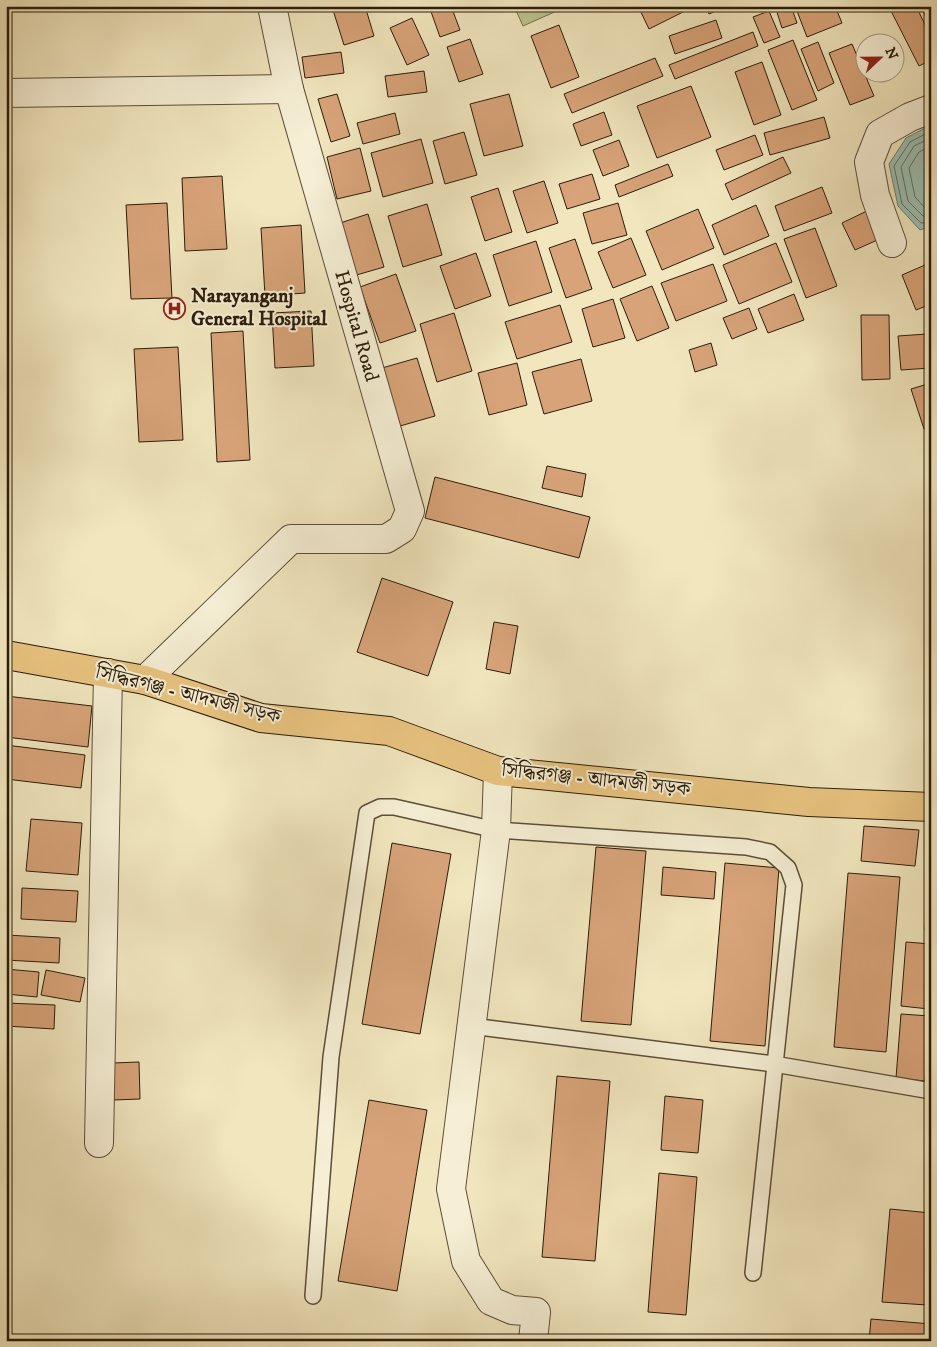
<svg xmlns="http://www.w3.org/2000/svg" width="937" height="1347" font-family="'IM FELL DW Pica','Noto Serif Bengali',serif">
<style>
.green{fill:#bcc490;stroke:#74704e}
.water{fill:#9bbfb3;stroke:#6e7e70}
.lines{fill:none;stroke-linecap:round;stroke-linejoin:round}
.shore{stroke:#636e5f;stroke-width:1}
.building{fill:#d8a379;stroke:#2b1c0b}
.lane-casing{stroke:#5c4e38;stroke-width:18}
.street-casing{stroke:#5c4e38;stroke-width:30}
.primary-casing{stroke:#2b1c0b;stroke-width:30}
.lane{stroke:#f6efd5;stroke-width:15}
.street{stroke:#f6efd5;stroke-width:28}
.primary{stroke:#e8c37f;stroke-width:28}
.labels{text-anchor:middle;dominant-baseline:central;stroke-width:4;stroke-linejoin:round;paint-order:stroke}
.poi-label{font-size:20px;font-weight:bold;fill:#2b1c0b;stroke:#f6efd5;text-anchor:start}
.street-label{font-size:20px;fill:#2b1c0b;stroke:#f6efd5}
</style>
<rect width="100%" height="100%" fill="#f1e6be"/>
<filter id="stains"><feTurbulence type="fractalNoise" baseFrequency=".004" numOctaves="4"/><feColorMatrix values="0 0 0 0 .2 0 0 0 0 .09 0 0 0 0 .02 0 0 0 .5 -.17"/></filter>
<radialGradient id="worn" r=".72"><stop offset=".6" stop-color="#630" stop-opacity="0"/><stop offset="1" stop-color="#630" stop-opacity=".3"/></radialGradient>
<path class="green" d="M514,6H568L523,26Z"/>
<path class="water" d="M931,125V226L920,230L898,206L889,164L906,138Z"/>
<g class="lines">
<g class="shore">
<path d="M931,131L910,142L894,166L902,204L921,223L931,222"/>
<path d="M931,138L914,146L901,167L908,201L923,216H931"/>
<path d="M931,146L919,152L909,168L915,197L925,208H931"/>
</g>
</g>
<g class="building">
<path d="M345,6H365L374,36L344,45L333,10Z"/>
<path d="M429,6H451L460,30L440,37Z"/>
<path d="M638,6H685L687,10L649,29Z"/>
<path d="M706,6H726V7L709,14Z"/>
<path d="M775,6H791L797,23L782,28Z"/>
<path d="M795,6H835L842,23L807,37Z"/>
<path d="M916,6L931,37V60L919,66L889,7Z"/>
<path d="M921,6H931V30Z"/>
<path d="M769,11L780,37L764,43L753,17Z"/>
<path d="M412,18L429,55L407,65L390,28Z"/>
<path d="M716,20L722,38L675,54L669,36Z"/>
<path d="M559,25L579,77L551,88L531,36Z"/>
<path d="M753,32L758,46L675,79L669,65Z"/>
<path d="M470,39L483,74L459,82L447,47Z"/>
<path d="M793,40L817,100L792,110L768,50Z"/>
<path d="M818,42L834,83L818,91L801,49Z"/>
<path d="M852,44L874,96L850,105L829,53Z"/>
<path d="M894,50L901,66L894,68Z"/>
<path d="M341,52L344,73L305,78L302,57Z"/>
<path d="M655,58L663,76L572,113L564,94Z"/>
<path d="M762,62L781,115L754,125L735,72Z"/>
<path d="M424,71L427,92L388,97L385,76Z"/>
<path d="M691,86L711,137L657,158L637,106Z"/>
<path d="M337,94L350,136L331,142L318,99Z"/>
<path d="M509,94L523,146L484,156L470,104Z"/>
<path d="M604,112L612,135L581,146L573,124Z"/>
<path d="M395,113L400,134L363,144L357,123Z"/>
<path d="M824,117L830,138L770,155L764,133Z"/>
<path d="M464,132L477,175L445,184L433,141Z"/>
<path d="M755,135L763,155L724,170L716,150Z"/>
<path d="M421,139L433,183L383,197L371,153Z"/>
<path d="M619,140L629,166L603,176L593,150Z"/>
<path d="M360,148L371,191L337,199L327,157Z"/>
<path d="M783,157L791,173L732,200L725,184Z"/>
<path d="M668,164L673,176L619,197L615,185Z"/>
<path d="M592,174L600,199L567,209L559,184Z"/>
<path d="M222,176L227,249L185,251L182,178Z"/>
<path d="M544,181L558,223L527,233L513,191Z"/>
<path d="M822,187L832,213L784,231L775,206Z"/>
<path d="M498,188L512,232L485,241L471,197Z"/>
<path d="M167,203L172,298L131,299L126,205Z"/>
<path d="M618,203L627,235L592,244L583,213Z"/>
<path d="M427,204L442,255L403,267L388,216Z"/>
<path d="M756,205L769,236L724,255L712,225Z"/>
<path d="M698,209L714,248L662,270L646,231Z"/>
<path d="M871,209L884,237L855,250L842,223Z"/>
<path d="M368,214L384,267L353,276L337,224Z"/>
<path d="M301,225L305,293L265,296L261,228Z"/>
<path d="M815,228L837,286L806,298L784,239Z"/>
<path d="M631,238L646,275L613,288L598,252Z"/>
<path d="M575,239L592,289L566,298L549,248Z"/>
<path d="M536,241L552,292L509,306L493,255Z"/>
<path d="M776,243L792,282L739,304L723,265Z"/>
<path d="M476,253L491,296L455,309L440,266Z"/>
<path d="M713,264L727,301L676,321L661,283Z"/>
<path d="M925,265L931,280V304L916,310L902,275Z"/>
<path d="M396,274L416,331L380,343L360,287Z"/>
<path d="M652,286L669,328L637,341L620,299Z"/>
<path d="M794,294L804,320L768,333L758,309Z"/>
<path d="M613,299L625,338L593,347L582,309Z"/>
<path d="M560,305L572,342L517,359L505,322Z"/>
<path d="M749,308L757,329L732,339L723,318Z"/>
<path d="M311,311L314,366L275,368L272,313Z"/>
<path d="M454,313L472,371L437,382L420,324Z"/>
<path d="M861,315H889L890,379L862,380Z"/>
<path d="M243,331L250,460L217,462L211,333Z"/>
<path d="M927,334L930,368L901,370L898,336Z"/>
<path d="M711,343L717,365L695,372L689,350Z"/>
<path d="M178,347L183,440L139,442L134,349Z"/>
<path d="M417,358L435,416L400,426L382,368Z"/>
<path d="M581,359L592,401L544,414L532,372Z"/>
<path d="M517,363L527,405L489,415L478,373Z"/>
<path d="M931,383V427L924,429L911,389Z"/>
<path d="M547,466L586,474L582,497L542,488Z"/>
<path d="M435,477L590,517L579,558L425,518Z"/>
<path d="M382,578L453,602L428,676L357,652Z"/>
<path d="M494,622L518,626L510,674L486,669Z"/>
<path d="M6,696L92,706L88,747L6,737Z"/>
<path d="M6,745L85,755L81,788L6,779Z"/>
<path d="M6,813L11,814L6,844Z"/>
<path d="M31,819L82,823L78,875L26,871Z"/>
<path d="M864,826L919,830L915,866L861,861Z"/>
<path d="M392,843L451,854L420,1034L362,1024Z"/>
<path d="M596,847L646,851L631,1025L581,1021Z"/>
<path d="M725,863L779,868L765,1046L710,1041Z"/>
<path d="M663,867L716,872L714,899L661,895Z"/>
<path d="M848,873L900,877L886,1052L834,1047Z"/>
<path d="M22,888L78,891L76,922L21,919Z"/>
<path d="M928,893H931V931L925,930Z"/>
<path d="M6,935L60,938L59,963L6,960Z"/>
<path d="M906,942L931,944L929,1009L901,1006Z"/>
<path d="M6,969L39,972L37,997L6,994Z"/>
<path d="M46,970L85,978L80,1002L41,995Z"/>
<path d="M6,1003L55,1005L54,1029L6,1026Z"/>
<path d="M901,1014L930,1016L925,1081L896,1078Z"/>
<path d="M139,1062L140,1099L113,1100L112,1063Z"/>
<path d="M557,1076L610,1081L595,1261L542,1257Z"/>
<path d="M665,1096L703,1100L698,1153L661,1150Z"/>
<path d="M369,1100L427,1110L397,1291L338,1281Z"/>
<path d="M659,1173L697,1177L686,1315L648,1312Z"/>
<path d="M890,1209L931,1213V1255L927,1305L882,1302Z"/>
<path d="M871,1319L931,1324V1341H869Z"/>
<path d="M769,1337L808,1341H768Z"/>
</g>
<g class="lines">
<defs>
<g id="lane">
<path d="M471,1026L774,1064L931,1091"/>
<path d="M313,1296L331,1057L367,813L380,807H394L496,830L746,847L770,852L788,868L794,885L753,1273"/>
</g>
<g id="street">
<path d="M6,93L289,89"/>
<path d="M892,243L875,195L869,162L880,134L910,117L931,109"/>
<path d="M145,680L291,539H386L402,529L410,511L289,89L272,6"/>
<path d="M498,771L496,830L451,1189L466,1261L491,1301L512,1310L536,1312L533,1341"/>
<path d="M99,1143L108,673"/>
</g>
<path id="primary" d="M6,655L145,680L261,718L389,731L498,771L809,802L931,807"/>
</defs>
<use href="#lane" class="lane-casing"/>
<use href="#street" class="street-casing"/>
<use href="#primary" class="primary-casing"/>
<use href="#lane" class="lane"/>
<use href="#street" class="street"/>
<use href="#primary" class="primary"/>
</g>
<defs>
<symbol id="hospital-ring" viewBox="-11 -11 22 22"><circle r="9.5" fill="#f6efd5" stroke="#8f2418" stroke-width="1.5"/><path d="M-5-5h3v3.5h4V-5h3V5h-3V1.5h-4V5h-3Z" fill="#8f2418"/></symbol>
</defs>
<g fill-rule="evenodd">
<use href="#hospital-ring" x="162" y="296" width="25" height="25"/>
</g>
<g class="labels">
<g class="poi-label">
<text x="191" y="296">Narayanganj<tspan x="191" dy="23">General Hospital</tspan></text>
</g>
<g class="street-label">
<text transform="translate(356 326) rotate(74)">Hospital Road</text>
<text transform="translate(188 695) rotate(14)">সিদ্ধিরগঞ্জ - আদমজী সড়ক</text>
<text transform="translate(596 780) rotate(6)">সিদ্ধিরগঞ্জ - আদমজী সড়ক</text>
</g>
</g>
<rect width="937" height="1347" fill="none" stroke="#f1e6be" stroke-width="25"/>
<rect x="8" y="8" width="922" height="1332" fill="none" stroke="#2b1c0b" stroke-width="2.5"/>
<rect x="12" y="12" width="912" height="1322" fill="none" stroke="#2b1c0b"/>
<g transform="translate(880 58) rotate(68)"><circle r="24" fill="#f6efd5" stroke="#a59b84"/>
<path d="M0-4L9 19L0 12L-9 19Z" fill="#8f2418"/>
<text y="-8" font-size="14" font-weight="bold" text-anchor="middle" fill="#2b1c0b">N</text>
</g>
<rect width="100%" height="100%" filter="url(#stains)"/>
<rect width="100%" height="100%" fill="url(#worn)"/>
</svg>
